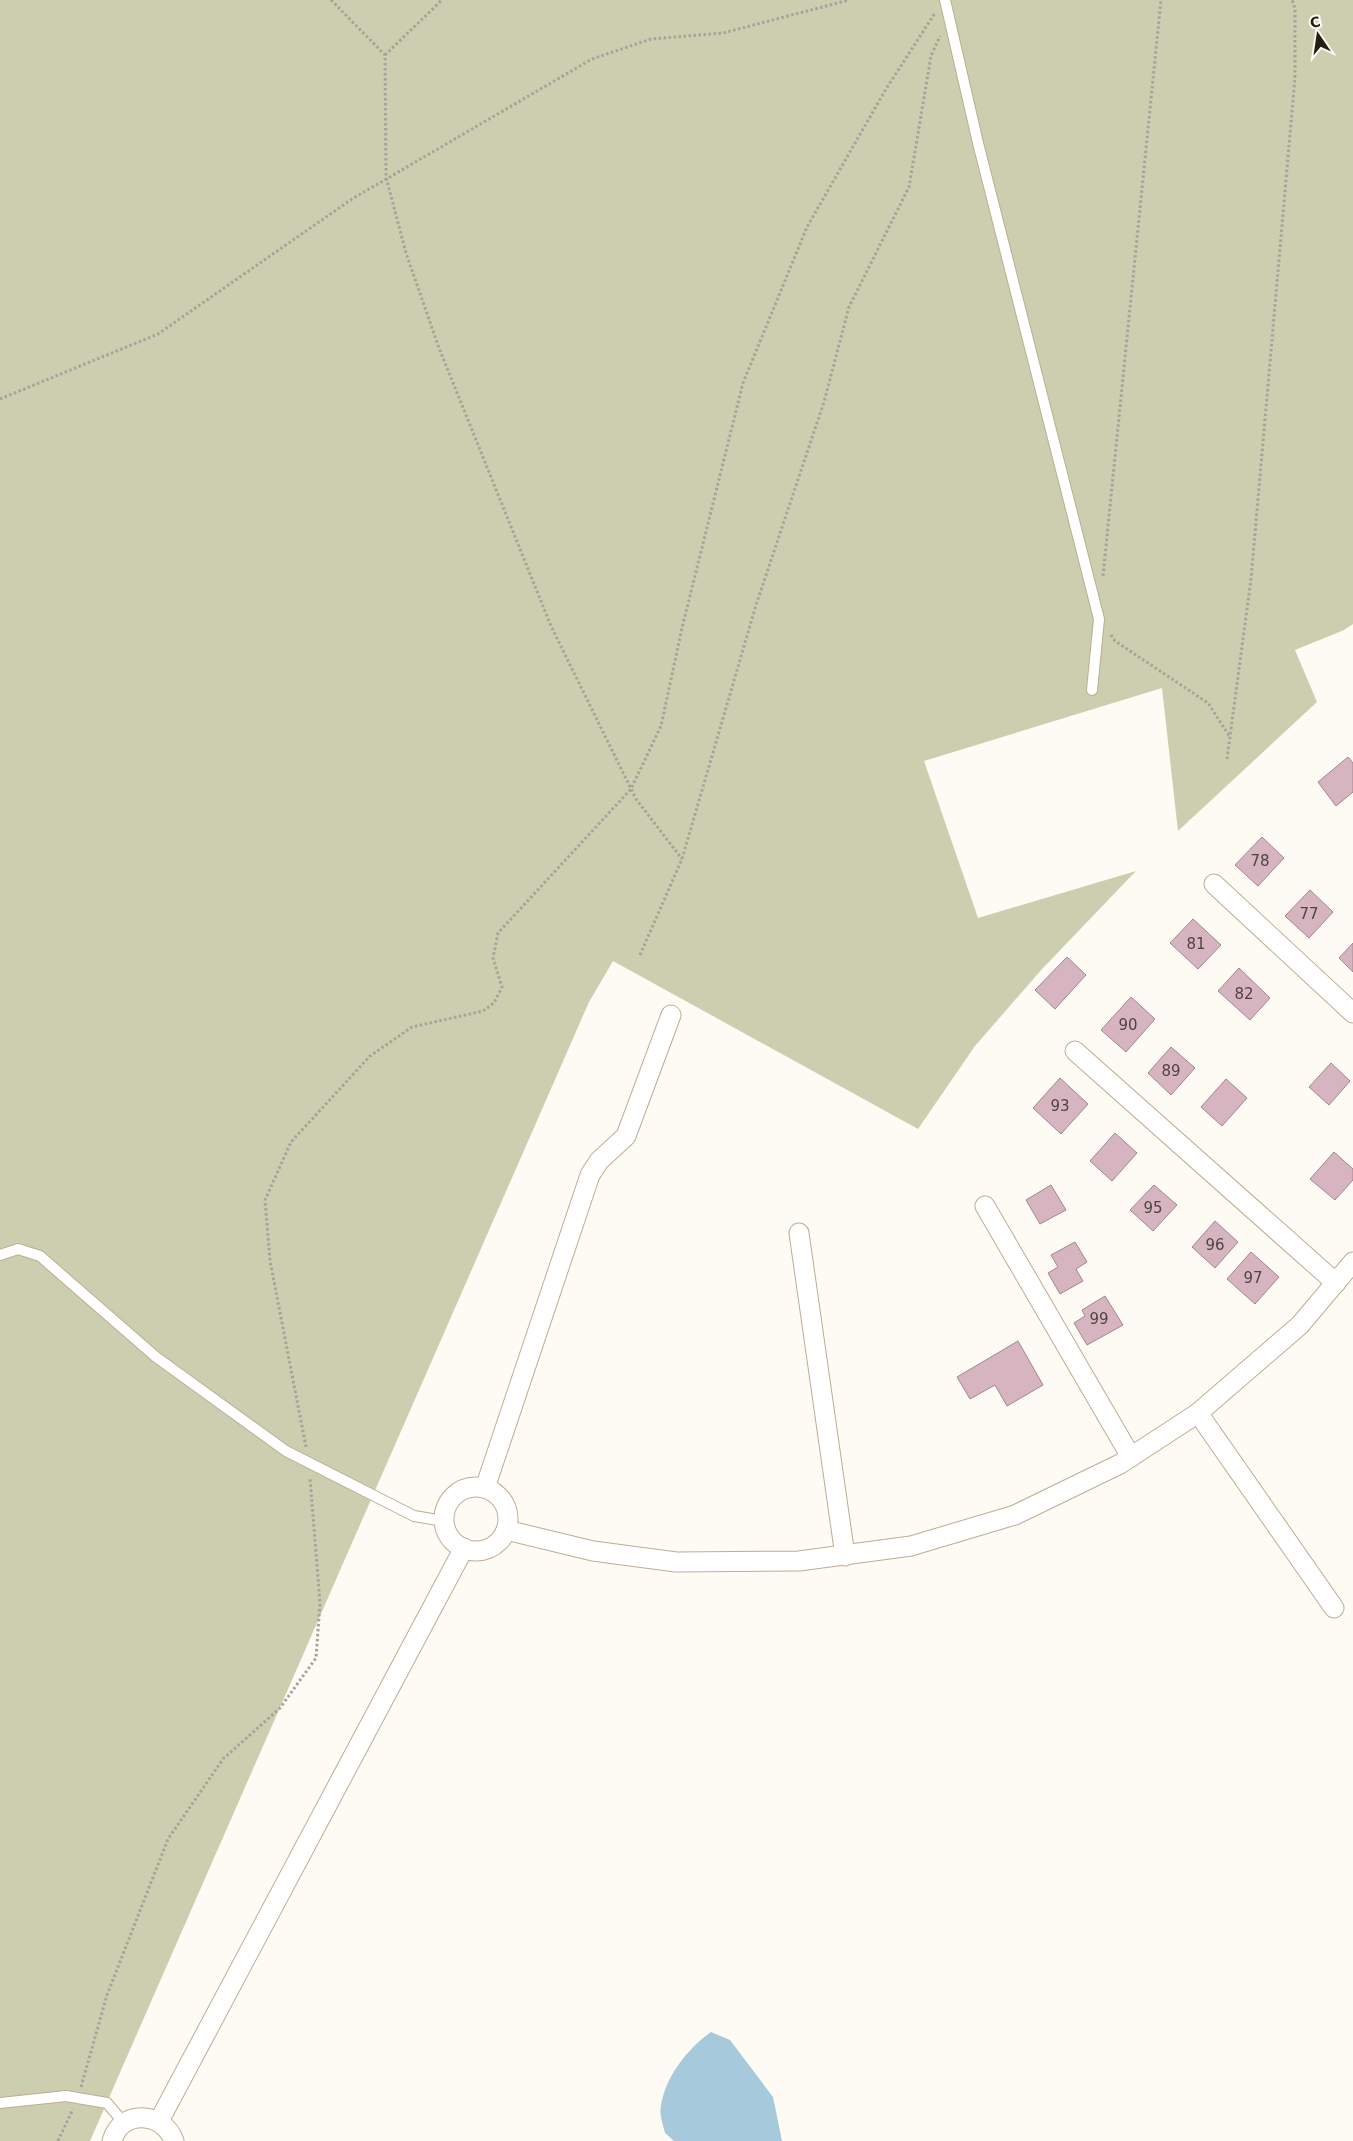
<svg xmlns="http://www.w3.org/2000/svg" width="1353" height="2141" font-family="'DejaVu Sans',sans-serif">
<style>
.green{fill:#cbcfb0}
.water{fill:#a6cadc}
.building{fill:#d6b5c0;stroke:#a4858f}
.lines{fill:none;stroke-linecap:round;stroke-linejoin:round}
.service-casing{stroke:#bfac94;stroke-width:12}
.minor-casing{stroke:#bfac94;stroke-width:21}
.path{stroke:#a8a29b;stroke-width:3;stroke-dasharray:2.5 2.5;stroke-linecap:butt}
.service{stroke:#fff;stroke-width:10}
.minor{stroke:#fff;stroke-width:19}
.labels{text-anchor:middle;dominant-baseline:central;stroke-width:4;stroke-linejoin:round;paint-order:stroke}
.number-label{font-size:15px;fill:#514440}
</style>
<rect width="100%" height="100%" fill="#fefaf4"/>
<path class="green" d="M0,0H1353V624L1344,630L1295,650L1317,702L1178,831L1162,688L924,761L978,918L1136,871L1042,969L975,1046L918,1129L613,961L589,1002L90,2141H0Z"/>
<path class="water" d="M711,2032L730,2040L773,2097L782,2141H674L665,2133C663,2125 659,2114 661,2106C665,2077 688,2048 711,2032Z"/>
<g class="building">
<path d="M1348,757L1353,763V792L1336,806L1318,782Z"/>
<path d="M1262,837L1284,858L1258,886L1235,865Z"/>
<path d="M1310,890L1333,912L1309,938L1285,916Z"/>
<path d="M1193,919L1221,945L1198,969L1170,943Z"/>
<path d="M1353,943V972L1339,958Z"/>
<path d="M1067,957L1086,975L1055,1009L1035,990Z"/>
<path d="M1239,968L1270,998L1250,1020L1218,991Z"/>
<path d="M1131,997L1155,1019L1126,1052L1101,1030Z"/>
<path d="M1171,1047L1195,1068L1171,1095L1148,1073Z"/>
<path d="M1331,1063L1350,1081L1329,1105L1309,1087Z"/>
<path d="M1060,1078L1088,1104L1061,1134L1033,1108Z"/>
<path d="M1226,1079L1247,1098L1222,1126L1201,1107Z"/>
<path d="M1115,1133L1137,1153L1112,1181L1090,1161Z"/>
<path d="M1334,1152L1353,1169V1180L1335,1200L1310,1179Z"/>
<path d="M1051,1185L1066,1210L1040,1224L1026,1200Z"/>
<path d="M1154,1185L1177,1205L1153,1231L1130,1210Z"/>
<path d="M1215,1221L1238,1242L1215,1268L1192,1247Z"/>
<path d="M1075,1242L1087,1262L1076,1269L1083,1281L1060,1294L1048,1273L1058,1267L1051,1255Z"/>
<path d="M1251,1252L1279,1277L1255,1304L1227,1279Z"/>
<path d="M1105,1296L1123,1325L1087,1345L1074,1323L1085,1316L1082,1310Z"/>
<path d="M1018,1341L1043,1385L1007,1406L995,1385L970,1399L957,1377Z"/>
</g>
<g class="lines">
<defs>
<g id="service">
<path d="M945,0L978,143L1099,619L1092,690"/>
<path d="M0,1255L18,1249L40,1256L156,1357L286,1451L414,1516L444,1521"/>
<path d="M0,2103L66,2096L107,2103L124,2123"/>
</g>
<g id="minor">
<path d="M1214,884L1353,1013"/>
<path d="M1075,1051L1336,1283"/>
<path d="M985,1206L1131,1457"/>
<path d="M799,1233L845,1556"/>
<path d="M1198,1413L1334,1608"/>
<circle cx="476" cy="1519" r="32"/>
<path d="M485,1488L590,1175L599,1161L626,1136L671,1015"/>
<path d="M506,1530L593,1551L676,1562L799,1561L911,1546L1015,1515L1120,1464L1198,1413L1300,1325L1353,1262"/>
<path d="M159,2121L464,1548"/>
<path d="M112,2141C121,2108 164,2112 174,2141"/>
</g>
</defs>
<use href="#service" class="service-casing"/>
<use href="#minor" class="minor-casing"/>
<g class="path">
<path d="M331,0L385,55L386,177L406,253L439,348L551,626L636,799L682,859"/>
<path d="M385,55L442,0"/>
<path d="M0,399L158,334L352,199L592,59L651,39L723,33L849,0"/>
<path d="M1103,576L1161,0"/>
<path d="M1111,635L1115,641L1208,703L1230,737"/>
<path d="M1227,759L1251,579L1295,77V8L1292,0"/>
<path d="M640,955L682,859L756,605L824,402L849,307L909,187L931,56L940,36"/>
<path d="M306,1447L270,1261L265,1200L291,1142L370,1056L412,1027L483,1011L494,1003L502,987L493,958L498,933L631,789L661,726L682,628L743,383L807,227L886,89L935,13"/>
<path d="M81,2087L107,1995L168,1839L223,1759L280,1708L316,1658L320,1603L310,1478"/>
<path d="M58,2141L73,2109"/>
</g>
<use href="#service" class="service"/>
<use href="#minor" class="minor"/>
</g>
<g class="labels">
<g class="number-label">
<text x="1260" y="861">78</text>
<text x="1309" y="914">77</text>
<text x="1196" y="944">81</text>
<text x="1244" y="994">82</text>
<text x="1128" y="1025">90</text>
<text x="1171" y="1071">89</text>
<text x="1060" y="1106">93</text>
<text x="1153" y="1208">95</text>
<text x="1215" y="1245">96</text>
<text x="1253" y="1278">97</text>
<text x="1099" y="1319">99</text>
</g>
</g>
<g transform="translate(1318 35) rotate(347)" stroke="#fefaf4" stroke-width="4" paint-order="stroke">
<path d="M0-4L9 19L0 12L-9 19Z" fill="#251e15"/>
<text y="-8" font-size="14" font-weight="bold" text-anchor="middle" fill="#251e15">С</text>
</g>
</svg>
